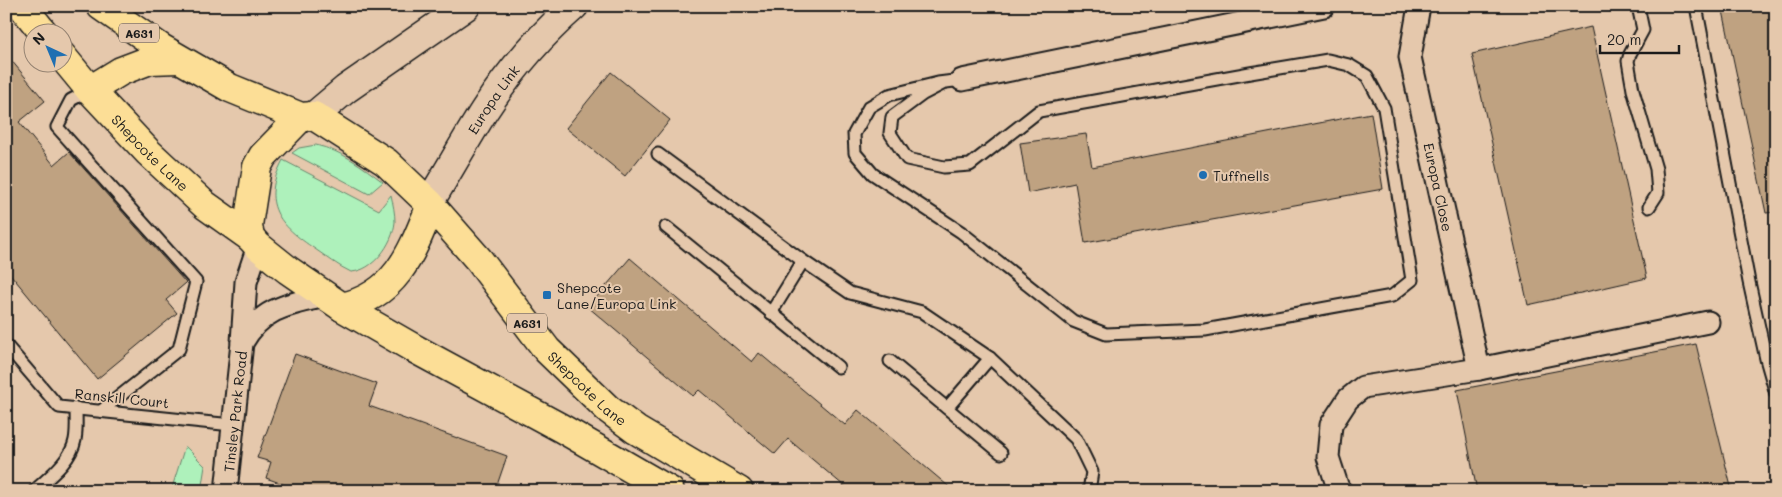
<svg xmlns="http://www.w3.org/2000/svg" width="1782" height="497" font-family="Mali,sans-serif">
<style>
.green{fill:#aef1bb;stroke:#65866c}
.building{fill:#bfa281;stroke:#1c1c1c}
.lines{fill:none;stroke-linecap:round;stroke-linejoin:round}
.lane-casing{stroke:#1c1c1c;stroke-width:15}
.street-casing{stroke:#1c1c1c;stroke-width:25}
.secondary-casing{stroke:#1c1c1c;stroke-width:31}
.highway-casing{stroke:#1c1c1c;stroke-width:31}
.lane{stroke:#e5c8ac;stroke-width:11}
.street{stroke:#e5c8ac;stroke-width:21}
.secondary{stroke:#e5c8ac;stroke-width:28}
.highway{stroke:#fcde96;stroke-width:28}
.poi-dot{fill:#1f6fb2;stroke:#e5c8ac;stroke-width:2}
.labels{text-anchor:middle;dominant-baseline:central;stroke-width:4;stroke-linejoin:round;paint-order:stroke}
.shield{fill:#e5c8ac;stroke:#585047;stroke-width:1}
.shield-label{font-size:12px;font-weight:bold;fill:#1c1c1c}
.street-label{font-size:14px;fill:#1c1c1c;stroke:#e5c8ac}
.poi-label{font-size:14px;fill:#1c1c1c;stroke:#e5c8ac;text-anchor:start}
</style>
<rect width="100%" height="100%" fill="#e5c8ac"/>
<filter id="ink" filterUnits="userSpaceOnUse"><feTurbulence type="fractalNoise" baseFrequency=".02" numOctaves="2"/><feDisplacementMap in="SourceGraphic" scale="10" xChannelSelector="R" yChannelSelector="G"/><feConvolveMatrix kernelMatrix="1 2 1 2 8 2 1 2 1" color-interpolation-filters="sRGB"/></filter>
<g filter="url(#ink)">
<g class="green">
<path d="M316,145C342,151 362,166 383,182L369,194L292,153L299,148Z"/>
<path d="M283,160L379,210L391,195C393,204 395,213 395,222C393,244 373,271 351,272C338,266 327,257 315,249C279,225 260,204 283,160Z"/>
<path d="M185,446L205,466L201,491H171Z"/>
</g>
<g class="building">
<path d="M1722,6H1776V212L1766,213Z"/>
<path d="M1591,27L1647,278L1528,305L1472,54Z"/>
<path d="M6,54L45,101L19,122L54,165L69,152L186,283L166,300L177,313L97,379L6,269Z"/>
<path d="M611,72L670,120L625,176L566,128Z"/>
<path d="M1371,113L1383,189L1085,243L1075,183L1028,193L1020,143L1086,134L1092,167Z"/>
<path d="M630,258L752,362L759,353L845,425L858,410L954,491H850L788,439L775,454L699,390L693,396L588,307Z"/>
<path d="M1696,344L1732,491H1477L1457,390Z"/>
<path d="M295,354L377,384L369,406L507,456L495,491H302L266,478L271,462L257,458Z"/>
</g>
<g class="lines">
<defs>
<g id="lane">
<path d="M1638,6L1643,30L1630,54L1628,61L1633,90L1656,169L1658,193L1649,207"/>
<path d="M1696,6L1749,282L1766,359L1776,394"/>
<path d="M946,82L923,94L892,117L890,133L907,159L944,167L970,165L1039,111L1250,73L1328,60L1349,65L1367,76L1384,108L1412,280L1392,296L1205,330L1106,334L1073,321L961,232L873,174L855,153L854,134L869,107L889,95L938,83L962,80"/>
<path d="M90,90L71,100L57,127L196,282L179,349L101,411"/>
<path d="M658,154L803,261L850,293L922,312L990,358L1076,439L1092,472L1089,491"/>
<path d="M666,227L838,367"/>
<path d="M771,313L803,261"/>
<path d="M6,345L59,407L232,425"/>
<path d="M890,361L1001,453"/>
<path d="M947,408L990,358"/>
<path d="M34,491C49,477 71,461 75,440C77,430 76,419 76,408"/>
</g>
<g id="street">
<path id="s1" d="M1419,6L1410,57L1479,369"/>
<path d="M962,80L1324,6"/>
<path d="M242,342L246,282L258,246"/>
<path id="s2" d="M226,491L242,343C262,307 290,304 326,296"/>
<path d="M1341,491L1338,488L1328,457L1331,425L1348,399L1363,387L1479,369L1708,322"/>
</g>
<g id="secondary">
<path d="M314,116L346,89L466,6"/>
<path id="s3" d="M429,203C448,172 465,141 484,111C509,72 539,37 574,6"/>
</g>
<g id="highway">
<path d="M22,6L43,32"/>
<path id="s4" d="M101,6L161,48L230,88L301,117L314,116L386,162L429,203L479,260L547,350L608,409L636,430L739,491"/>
<path id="s5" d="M62,56L90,90L148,152L205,205L250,237L258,246L288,270L342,307L415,349L561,428L670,491"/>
<path d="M90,90L121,71L150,60L178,59"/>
<path d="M250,237L248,225L257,167L263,156L301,117"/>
<path d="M342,307C397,295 412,252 431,205"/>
</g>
</defs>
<use href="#lane" class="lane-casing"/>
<use href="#street" class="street-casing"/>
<use href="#secondary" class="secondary-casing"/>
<use href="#highway" class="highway-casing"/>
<use href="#lane" class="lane"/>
<use href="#street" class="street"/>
<use href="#secondary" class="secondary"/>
<use href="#highway" class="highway"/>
</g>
</g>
<g class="poi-dot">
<circle cx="1203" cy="175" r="5"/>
<rect x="542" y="290" width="10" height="10" rx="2.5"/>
</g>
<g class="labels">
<g class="shield">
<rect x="119" y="23.5" width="40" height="19" rx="4"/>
<rect x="507" y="313.5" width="40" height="19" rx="4"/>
</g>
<g class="shield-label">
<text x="139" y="33">A631</text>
<text x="527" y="323">A631</text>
</g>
<g class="street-label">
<text stroke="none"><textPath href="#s3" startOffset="122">Europa Link</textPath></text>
<text stroke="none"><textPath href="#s5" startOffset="131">Shepcote Lane</textPath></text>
<text stroke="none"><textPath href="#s1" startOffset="185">Europa Close</textPath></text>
<text stroke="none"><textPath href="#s4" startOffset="632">Shepcote Lane</textPath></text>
<text transform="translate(122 398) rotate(6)">Ranskill Court</text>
<text stroke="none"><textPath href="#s2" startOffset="80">Tinsley Park Road</textPath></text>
</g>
<g class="poi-label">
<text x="1213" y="175">Tuffnells</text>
<text x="557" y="287">Shepcote<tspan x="557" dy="16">Lane/Europa Link</tspan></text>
</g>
</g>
<rect width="1782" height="497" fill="none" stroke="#e5c8ac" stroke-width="25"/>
<rect x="12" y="12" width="1757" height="472" fill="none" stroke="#1c1c1c" stroke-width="2" filter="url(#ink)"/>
<g transform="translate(48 48) rotate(316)"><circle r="24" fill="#e5c8ac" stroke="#958372"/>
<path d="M0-4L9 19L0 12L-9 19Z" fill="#1f6fb2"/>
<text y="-8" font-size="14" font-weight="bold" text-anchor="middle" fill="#1c1c1c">N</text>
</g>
<path d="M1600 45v8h79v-8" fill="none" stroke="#1c1c1c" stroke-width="2.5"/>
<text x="1607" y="45" font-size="15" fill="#1c1c1c" stroke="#e5c8ac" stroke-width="4" paint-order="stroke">20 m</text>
</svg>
